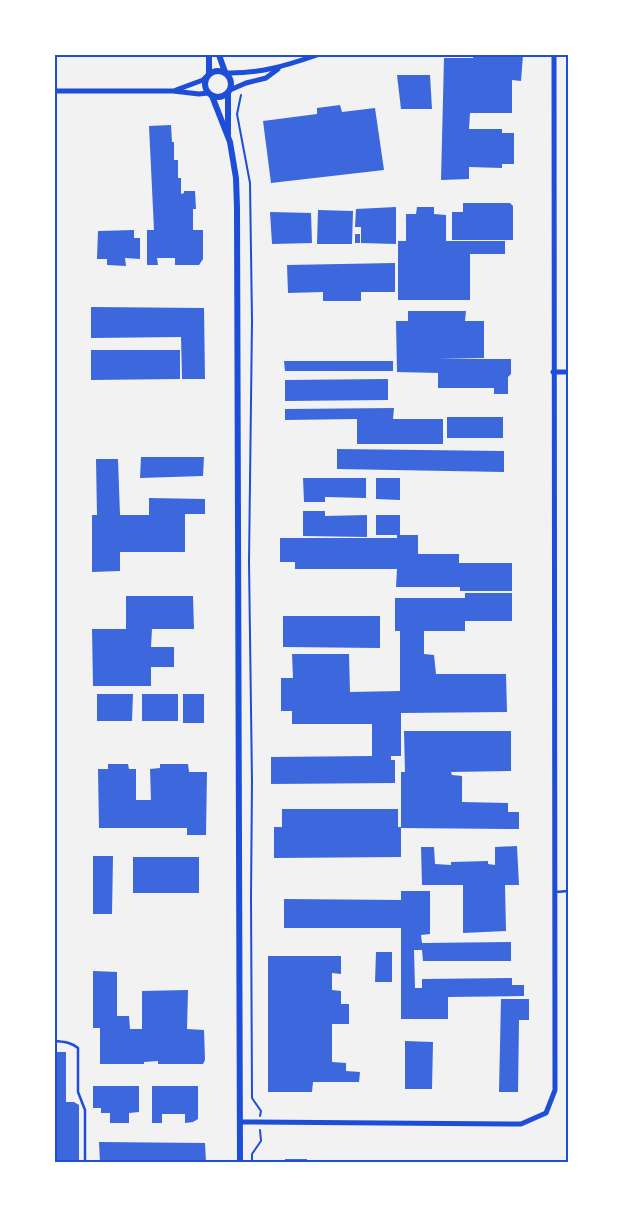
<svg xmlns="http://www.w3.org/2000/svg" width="623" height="1217" font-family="'DM Sans',sans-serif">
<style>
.building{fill:#3d67dc}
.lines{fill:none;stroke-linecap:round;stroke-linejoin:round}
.path{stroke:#1d4ed8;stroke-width:2}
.service{stroke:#1d4ed8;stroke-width:2.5}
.minor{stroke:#1d4ed8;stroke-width:5}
.tertiary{stroke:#1d4ed8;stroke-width:6}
.neatline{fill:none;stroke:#1d4ed8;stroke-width:2}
</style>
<rect width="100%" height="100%" fill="#f2f2f2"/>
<g class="building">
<path d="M474,55H523L521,81L512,80V113H470L469,129H502V133H514V164H502V168L469,167V179L441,180L444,58H473Z"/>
<path d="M397,75H430L432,109H401Z"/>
<path d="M340,105L342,112L375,108L384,170L271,183L263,121L317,114V108Z"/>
<path d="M171,125L172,142H174V160H178V178H181V194L184,193V191H195L196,209H193V230H203V259L199,265H175V258H157L158,265H147V230H154L149,126Z"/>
<path d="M463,203H510L513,206V240H452V212H463Z"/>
<path d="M396,207V244L361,243V227H355L356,209Z"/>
<path d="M417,207H434V214L446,215V241H505V254H470V300H398V241H406V214H416Z"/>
<path d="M318,210L353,211L352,244H317Z"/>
<path d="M270,212L311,213L312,243L272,244Z"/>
<path d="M134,230V238H140V259L125,258L126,266L107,265V259H97L98,231Z"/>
<rect x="355" y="234" width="5" height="9"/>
<path d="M395,263V292H361V301H323V292L288,293L287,265Z"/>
<path d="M91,307L204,308L205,379H182L181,337L91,338Z"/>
<path d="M408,311H466L465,321H484V358L437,359H511V374L508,377V394H494V388H438V373L397,372L396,321H408Z"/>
<path d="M91,350H180V379L91,380Z"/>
<path d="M284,361H393V371H285Z"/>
<path d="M388,379V400L285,401V380Z"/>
<path d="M394,408L393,419H443V444H357V419L285,420V409Z"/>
<rect x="447" y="417" width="56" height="21"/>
<path d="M337,449L504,451V472L337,469Z"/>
<path d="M141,457H204L203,476L140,478Z"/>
<path d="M96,459H118L120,515H149V498L205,499V514H185V552H120V571L92,572V515H97Z"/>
<path d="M303,478H366V498L325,497V502H304Z"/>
<path d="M376,478H400V500L376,499Z"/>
<path d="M303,511H325V516L367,515V537L303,536Z"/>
<path d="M376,515H400V535H418V554H459V563H512V591H460V587H396L397,569H295V562H280V538H397V535H376Z"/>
<path d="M465,593H512V621H465V631H424V654L434,655L436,674H506L507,712L401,713V756H391V760H395V783L271,784V757L372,756V724H292V711H281V678H293L292,654H349L350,692L400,691V631H395V598H465Z"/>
<path d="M126,596H193L194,629H152L151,647H174V667H151V686H93L92,629H126Z"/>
<path d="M283,616H380V648L283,647Z"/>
<path d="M97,694H133L132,721H97Z"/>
<rect x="142" y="694" width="36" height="27"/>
<rect x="183" y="694" width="21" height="29"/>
<path d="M404,731H511V771L451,772L452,775L462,776V802L508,803V812H519V829L401,828V857L274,858V827H282V809H398V827H401V772H405Z"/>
<path d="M108,764H128L129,769H136V800H151L150,769L160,768V764H188L189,772H207L206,835H187V828H99L98,769H108Z"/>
<path d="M517,846L519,885H505L506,931L463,933V885H422L421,847H434L435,864L451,865V862L488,861V864L495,865V847Z"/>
<path d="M93,856H113L112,914H93Z"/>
<rect x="133" y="857" width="66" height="36"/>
<path d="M401,891H430V934L421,935L422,943L511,942V961H423L422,950H414L415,988H422V979L512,978V985H524V996L448,997V1019H401V928H284V899L401,900Z"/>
<path d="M376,952H392V982H375Z"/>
<path d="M268,956H341V974L332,973V990L341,991V1004H349V1024H332V1062L346,1063V1071L360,1072L359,1082H313L312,1092H268Z"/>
<path d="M93,971L117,972V1016H129L130,1029H142V991L188,990L187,1029L204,1030L205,1060L203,1064H158V1061L144,1062V1064H100V1028H93Z"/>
<path d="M501,999H529V1020H519L518,1092H499Z"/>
<path d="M405,1041L433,1042L432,1089H405Z"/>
<path d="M55,1052H66V1102H74L79,1105V1162H55Z"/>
<path d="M93,1086H139V1112L129,1113V1123H110V1113H101V1108H93Z"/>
<path d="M152,1086H198V1119L193,1122L185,1123V1114H162V1123H152Z"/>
<path d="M99,1142L205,1143L206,1162H100Z"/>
<rect x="285" y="1159" width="22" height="3"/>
<rect x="418" y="1160" width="25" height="2"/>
</g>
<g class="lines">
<g class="path">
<path d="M241,95L237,114L250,183L252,321L249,562L252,782L251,896L252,1098L261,1111L260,1116"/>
<path d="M252,1162V1154L261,1141L260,1130"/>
</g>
<g class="service">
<path d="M556,892L568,891"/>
<path d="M55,1041C64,1042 71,1042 78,1048V1092L85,1110V1162"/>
</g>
<g class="minor">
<path d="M225,73C259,74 285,66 317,55"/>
<path d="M176,90L203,80L207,76"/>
<path d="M230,90L246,83L266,78L278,69"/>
<path d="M55,91H173L199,94L208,93"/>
<path d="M553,372H568"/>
<path d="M241,1122L521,1124L546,1113L555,1090L554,55"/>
</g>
<g class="tertiary">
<path d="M209,55V74"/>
<path d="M219,55L225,72"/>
<circle cx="218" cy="84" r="13"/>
<path d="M228,93V134"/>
<path d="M212,96L230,142L236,178L237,208L240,1162"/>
</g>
</g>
<rect width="623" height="1217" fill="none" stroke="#ffffff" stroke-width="112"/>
<rect x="56" y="56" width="511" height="1105" class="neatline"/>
</svg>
